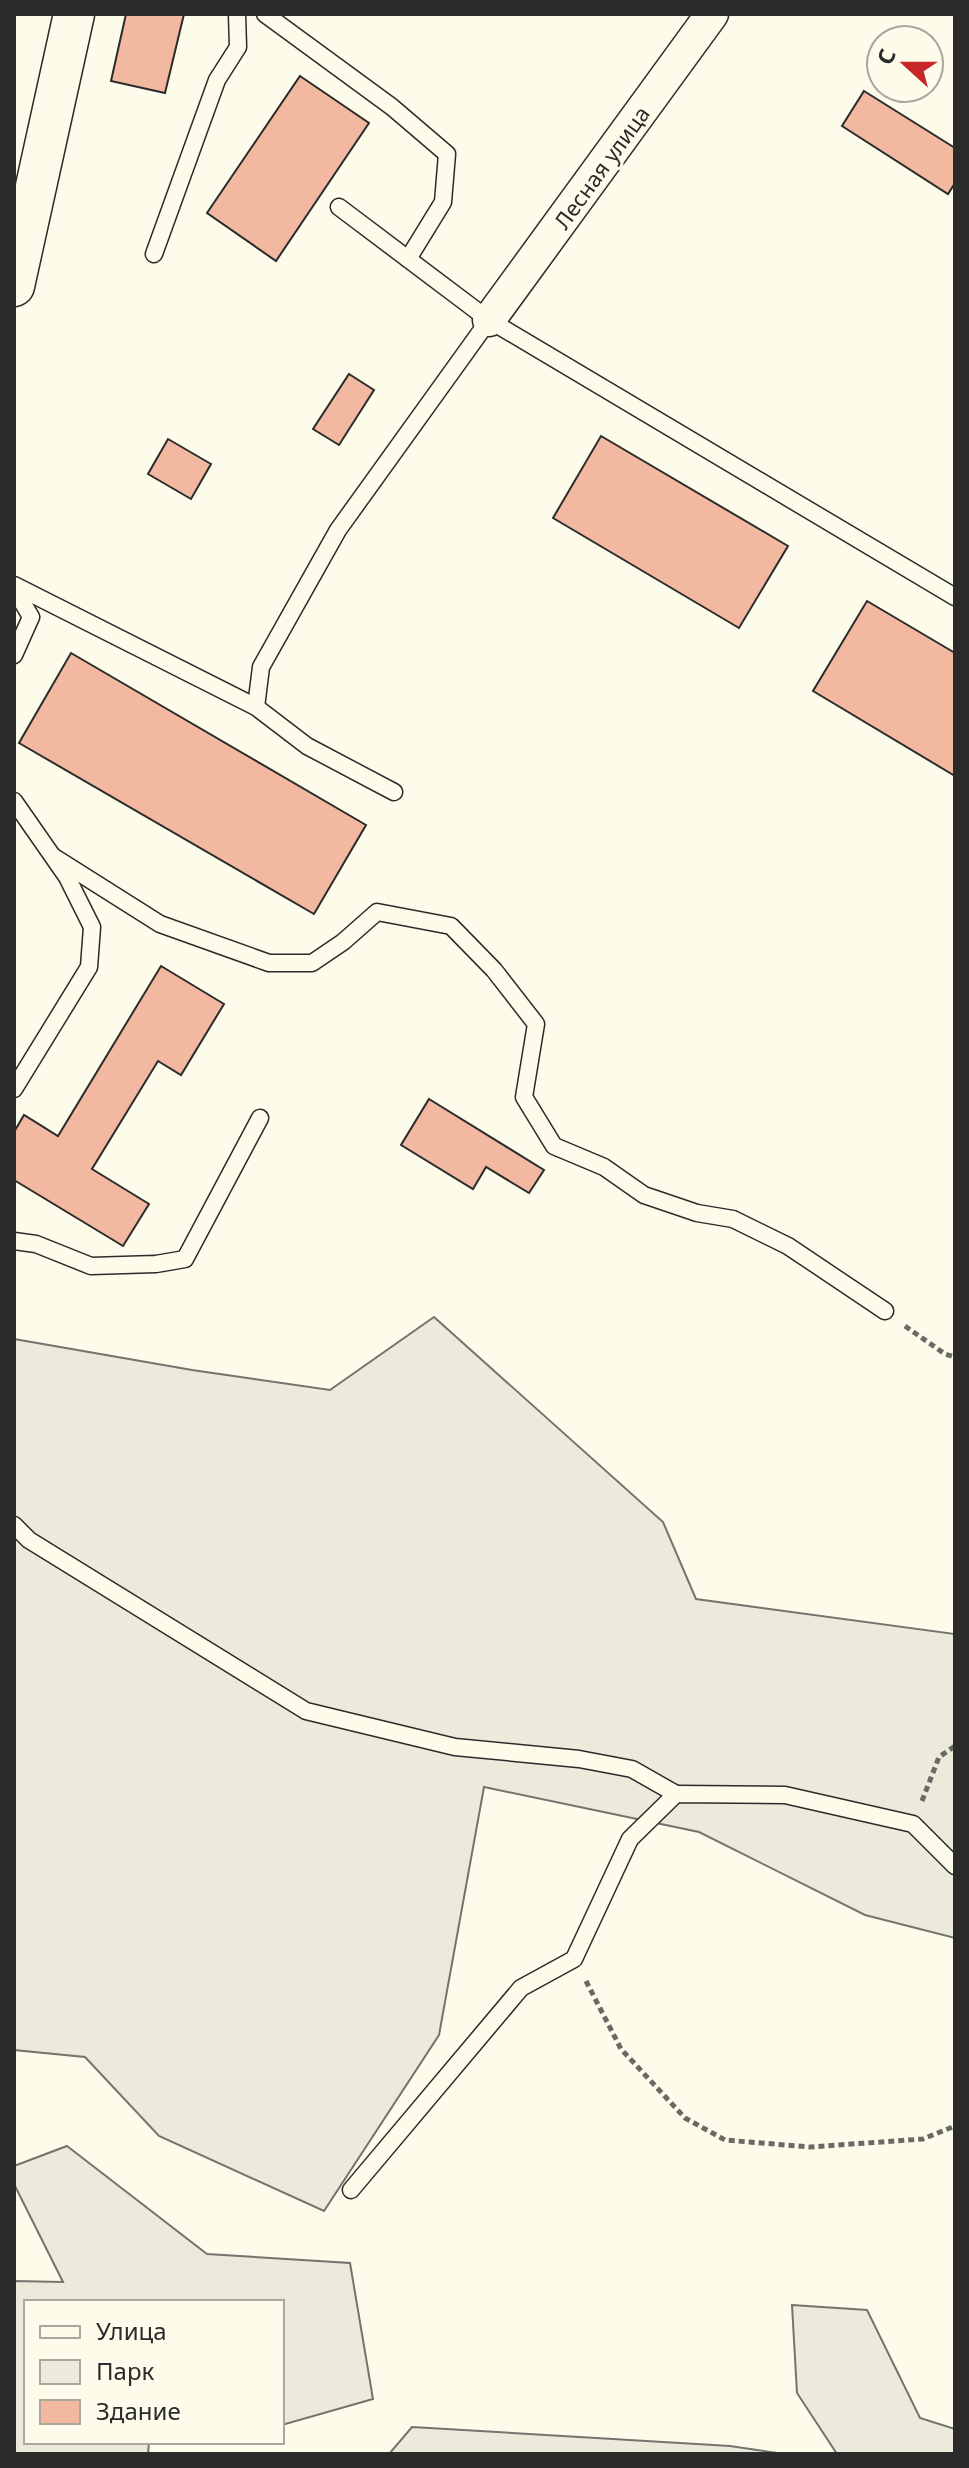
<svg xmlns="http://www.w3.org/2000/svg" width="969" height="2468" font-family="'Noto Sans',sans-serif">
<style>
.green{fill:#ecebdb;stroke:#74746e;stroke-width:2}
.building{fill:#f2b8a0;stroke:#2b2b2b;stroke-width:2}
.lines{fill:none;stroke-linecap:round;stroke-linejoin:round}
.service-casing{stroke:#2b2b2b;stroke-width:19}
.minor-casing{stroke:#2b2b2b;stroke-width:35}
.tertiary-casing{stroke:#2b2b2b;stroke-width:43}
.path{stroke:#6a6964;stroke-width:5;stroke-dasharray:6 4;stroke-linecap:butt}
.service{stroke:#fdfbea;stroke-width:16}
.minor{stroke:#fdfbea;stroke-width:32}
.tertiary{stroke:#fdfbea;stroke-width:40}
.labels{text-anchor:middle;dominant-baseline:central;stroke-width:6;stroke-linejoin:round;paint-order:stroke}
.street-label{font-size:22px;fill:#2b2b2b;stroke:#fdfbea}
</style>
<rect width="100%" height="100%" fill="#fdfbea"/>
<g class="green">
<path d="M434,1317L663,1522L696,1599L955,1634V1938L865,1915L699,1832L484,1787L439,2035L324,2211L159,2136L85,2057L14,2050V1339L192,1370L330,1390Z"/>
<path d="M67,2146L207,2254L350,2263L373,2399L282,2425V2302H26V2442H149L148,2454H14V2281L63,2282L14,2184V2166Z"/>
<path d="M792,2305L867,2310L920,2418L955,2429V2454H837L797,2393Z"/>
<path d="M412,2427L730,2446L784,2454H389Z"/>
</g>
<g class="building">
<path d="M126,14H184L165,93L111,81Z"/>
<path d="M300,76L369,123L276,261L207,213Z"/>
<path d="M864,91L955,148V183L948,194L842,126Z"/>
<path d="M349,374L374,390L339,445L313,429Z"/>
<path d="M601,436L788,546L739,628L553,518Z"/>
<path d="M168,439L211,464L191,499L148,474Z"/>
<path d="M867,601L955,653V776L813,691Z"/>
<path d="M71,653L366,825L314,914L19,743Z"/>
<path d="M161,966L224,1004L181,1075L158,1061L92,1169L149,1204L123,1246L14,1180V1132L24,1115L58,1136Z"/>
<path d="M429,1099L544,1170L529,1193L486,1167L473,1189L401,1145Z"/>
</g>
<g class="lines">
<defs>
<g id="service">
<path d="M265,14L392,107L447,154L443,202L408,259"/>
<path d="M339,207L489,320L955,597"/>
<path d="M154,254L217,80L238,47L237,14"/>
<path d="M14,585L256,707L307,746L394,792"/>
<path d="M14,588L31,617L14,655"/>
<path d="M256,707L261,667L338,530L489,320"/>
<path d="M14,801L67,877L92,927L89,967L14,1089"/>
<path d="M54,857L160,924L269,963H312L343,942L377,912L451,926L494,970L536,1024L524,1097L554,1146L604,1167L644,1195L697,1213L733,1219L788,1246L885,1311"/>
<path d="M14,1241L36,1244L91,1266L156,1264L185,1259L260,1118"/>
<path d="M14,1525L29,1540L306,1711L455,1747L579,1759L632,1769L676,1794"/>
<path d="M351,2190L521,1988L574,1959L630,1839L676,1794L785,1795L913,1824L955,1866"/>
</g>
<path id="minor" d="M489,320L712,14"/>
<path id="tertiary" d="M14,286L74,14"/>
</defs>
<use href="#service" class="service-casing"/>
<use href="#minor" class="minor-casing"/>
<use href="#tertiary" class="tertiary-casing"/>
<g class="path">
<path d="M905,1326L945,1354L955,1357"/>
<path d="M922,1801L939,1757L955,1746"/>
<path d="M586,1981L621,2049L685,2118L725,2140L810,2147L923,2139L955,2126"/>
</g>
<use href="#service" class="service"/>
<use href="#minor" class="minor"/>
<use href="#tertiary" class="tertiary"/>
</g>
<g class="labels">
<g class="street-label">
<text transform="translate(601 167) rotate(-54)">Лесная улица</text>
</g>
</g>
<rect width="969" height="2468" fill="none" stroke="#2b2b2b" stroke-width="32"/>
<rect x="24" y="2300" width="260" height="144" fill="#fdfbea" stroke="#a9a89e" stroke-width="2"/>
<rect x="40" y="2326" width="40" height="12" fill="#fdfbea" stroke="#a9a89e" stroke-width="2"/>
<text x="96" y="2340" font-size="24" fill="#2b2b2b">Улица</text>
<rect x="40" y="2360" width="40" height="24" fill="#ecebdb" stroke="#a9a89e" stroke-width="2"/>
<text x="96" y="2380" font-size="24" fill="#2b2b2b">Парк</text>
<rect x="40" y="2400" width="40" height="24" fill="#f2b8a0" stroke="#a9a89e" stroke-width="2"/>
<text x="96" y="2420" font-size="24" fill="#2b2b2b">Здание</text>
<g transform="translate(905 64) rotate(291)"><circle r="38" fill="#fdfbea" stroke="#a9a89e" stroke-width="2"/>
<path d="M0-6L14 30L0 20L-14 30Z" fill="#c62828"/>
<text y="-12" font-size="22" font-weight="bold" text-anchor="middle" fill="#2b2b2b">С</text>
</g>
</svg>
